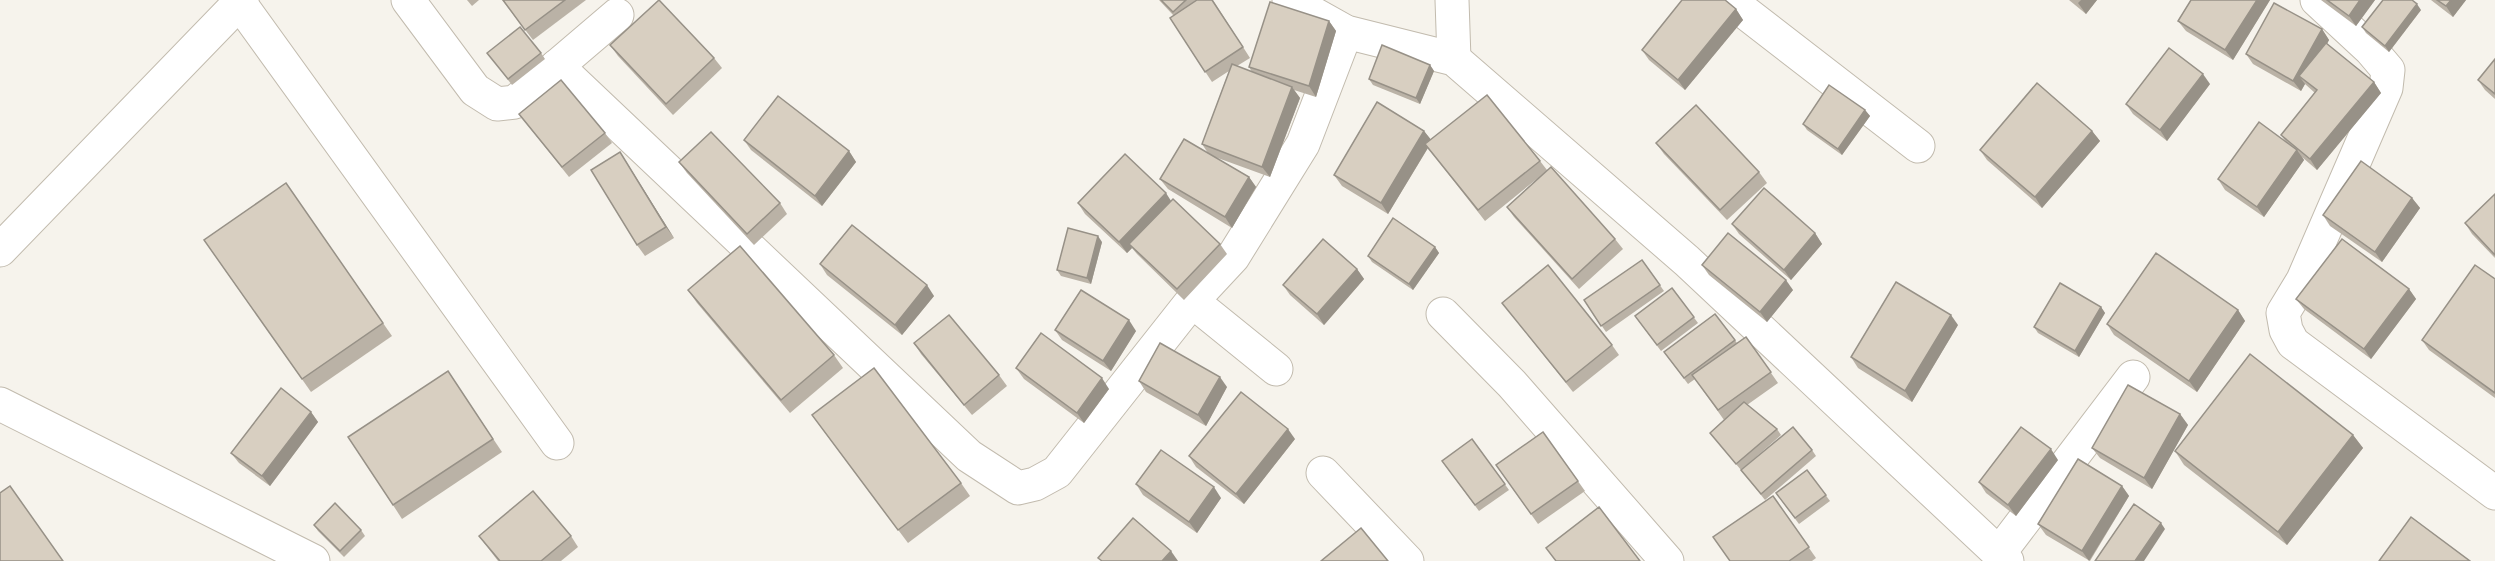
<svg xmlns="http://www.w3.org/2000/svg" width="2495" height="561" font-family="Raleway,sans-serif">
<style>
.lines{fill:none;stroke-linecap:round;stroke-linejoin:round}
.street-casing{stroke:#c2bbae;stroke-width:35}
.street{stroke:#fff;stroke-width:33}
.wall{fill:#bab2a6}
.shaded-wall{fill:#979187}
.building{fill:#d8cfc1;stroke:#979187;stroke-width:1.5}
</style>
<rect width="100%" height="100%" fill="#f6f3ec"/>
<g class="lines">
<defs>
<g id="street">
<path d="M408,0L475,90L497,104L515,102L617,15"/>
<path d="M1289,0L1346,32L1454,59L1687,261L2007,561"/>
<path d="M1452,0L1454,59"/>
<path d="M1729,0L1918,146"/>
<path d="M2317,0L2371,50L2388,70L2386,88L2303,280L2283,313L2286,330L2293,343L2495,493"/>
<path d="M239,2L557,443"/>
<path d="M557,66L969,456L1018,488L1035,484L1057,472L1192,301L1233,257L1303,144L1346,32"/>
<path d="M0,250L242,0"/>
<path d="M1192,301L1276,369"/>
<path d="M1443,314L1512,384L1667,561"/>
<path d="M0,404L313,561"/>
<path d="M1323,473L1407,561"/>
<path d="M2000,552L2133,377"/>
</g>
</defs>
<use href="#street" class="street-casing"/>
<use href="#street" class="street"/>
</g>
<g class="wall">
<path d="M467,0H479L472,6Z"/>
<path d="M502,0H586L533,40Z"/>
<path d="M1159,0H1213L1250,58L1237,66L1252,72L1249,67L1329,21L1336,31L1316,97L1294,90L1300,98L1270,177L1215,157L1249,177L1256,187L1232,228L1168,189L1160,179L1208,153L1202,144L1229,71L1212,82L1170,18L1174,16Z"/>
<path d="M2069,0H2097L2086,14Z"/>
<path d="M2191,0H2270L2233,60L2186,31L2178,21Z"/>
<path d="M2321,0H2375L2356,26Z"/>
<path d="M2431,0H2466L2453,17Z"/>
<path d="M1736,9L1743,20L1685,90L1649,60L1642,50Z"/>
<path d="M2421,10L2389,52L2366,33L2362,27Z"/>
<path d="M2322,29L2329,40L2327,44L2374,82L2381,93L2317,170L2302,157L2304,160L2264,217L2225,190L2218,179L2286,142L2281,135L2315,93L2305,84L2301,91L2253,64L2246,54Z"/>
<path d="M610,45L714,58L722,68L673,115L618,56Z"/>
<path d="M541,53L545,59L512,85L492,59Z"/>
<path d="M2495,59V99L2485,90L2478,80Z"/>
<path d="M1430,65L1434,71L1420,104L1373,85L1369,79Z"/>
<path d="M2210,84L2167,141L2133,114L2126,104Z"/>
<path d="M1865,110L1870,116L1842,155L1807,130L1803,124Z"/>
<path d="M519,114L605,133L612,143L569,177Z"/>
<path d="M1424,131L1431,140L1540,161L1547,170L1615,239L1623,249L1579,289L1514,217L1507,207L1538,178L1485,221L1428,148L1388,214L1342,186L1334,175Z"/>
<path d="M2092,131L2100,141L2042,208L1987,160L1980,150Z"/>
<path d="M744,140L849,151L856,162L822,206L751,150Z"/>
<path d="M1656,143L1759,172L1767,183L1727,220L1664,154Z"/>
<path d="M620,152L674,238L645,256L637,245Z"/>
<path d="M679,162L780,203L787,214L754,245L687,173Z"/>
<path d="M286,183L392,336L311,392L204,240Z"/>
<path d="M2495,194V258L2472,234L2465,223Z"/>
<path d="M2412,198L2420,208L2382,262L2330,226L2323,215Z"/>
<path d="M1171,201L1220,244L1227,254L1184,300L1137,254L1132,248L1127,253L1085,214L1078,203Z"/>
<path d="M1732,224L1815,233L1822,244L1791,280L1739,234Z"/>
<path d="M1102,242L1091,284L1061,276L1057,270Z"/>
<path d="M1435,247L1439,253L1413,290L1372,262L1368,256Z"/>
<path d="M1642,260L1664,291L1606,332L1584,300Z"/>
<path d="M820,264L934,296L902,335L827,275Z"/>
<path d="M1702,265L1793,290L1767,322L1709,275Z"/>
<path d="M1357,269L1364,279L1324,325L1290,295L1283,285Z"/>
<path d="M2495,279V398L2429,350L2422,340Z"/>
<path d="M1672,288L1698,323L1661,351L1635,316Z"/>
<path d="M2409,289L2416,299L2371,359L2304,309L2296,299Z"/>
<path d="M688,290L834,355L843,368L790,413L697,303Z"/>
<path d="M1502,303L1612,345L1619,355L1573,392Z"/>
<path d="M2101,307L2105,313L2079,357L2038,333L2034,327Z"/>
<path d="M2238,310L2245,321L2197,392L2114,335L2107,324Z"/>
<path d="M1715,314L1737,343L1746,337L1778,383L1747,405L1777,429L1781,435L1741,470L1710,433L1724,420L1695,379L1688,384L1664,352Z"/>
<path d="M1958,325L1912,402L1858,368L1851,357Z"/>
<path d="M1055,330L1136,331L1111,371L1062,340Z"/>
<path d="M914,343L999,375L1007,386L972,415L921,354Z"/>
<path d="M1016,368L1109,389L1084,423L1024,379Z"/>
<path d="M1139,381L1227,387L1206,426L1146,392Z"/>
<path d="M457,385L502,452L402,519L393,505Z"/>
<path d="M311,412L318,422L270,486L239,463L231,453Z"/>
<path d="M2180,414L2188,425L2152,489L2100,458L2092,448Z"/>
<path d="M812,415L961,483L970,496L908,543Z"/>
<path d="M1543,432L1585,491L1538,524L1496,465Z"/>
<path d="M2353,435L2363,448L2287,545L2184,465L2175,451Z"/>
<path d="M1295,439L1244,504L1196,467L1189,456Z"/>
<path d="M1472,439L1509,490L1479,511L1442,461Z"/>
<path d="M1812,450L1816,456L1765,500L1741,470Z"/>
<path d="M2058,460L2016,516L1986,493L1979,482Z"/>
<path d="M1807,470L1830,501L1799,524L1776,493Z"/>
<path d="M1136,484L1221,498L1197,533L1143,495Z"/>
<path d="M2122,486L2129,496L2090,561L2046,535L2038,524Z"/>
<path d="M1773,496L1816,558L1812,561H1730Z"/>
<path d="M314,525L361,530L365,536L344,557L318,531Z"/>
<path d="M479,536H571L578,547L561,561H498Z"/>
</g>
<g class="shaded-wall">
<path d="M2081,0H2097L2086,14L2078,3Z"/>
<path d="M2257,0H2270L2233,60L2225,50Z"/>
<path d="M2360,0H2375L2356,26L2349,16Z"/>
<path d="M2451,0H2466L2453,17L2446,6Z"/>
<path d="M2417,4L2421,10L2389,52L2385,46Z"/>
<path d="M1736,9L1743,20L1685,90L1678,80Z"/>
<path d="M1329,21L1336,31L1316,97L1309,86Z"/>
<path d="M2322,29L2329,40L2306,81L2299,76L2305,84L2301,91L2293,81Z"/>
<path d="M1430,65L1434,71L1420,104L1416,98Z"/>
<path d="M2203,74L2210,84L2167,141L2160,130Z"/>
<path d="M2374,82L2381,93L2317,170L2310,159Z"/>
<path d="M1292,87L1300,98L1270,177L1262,167Z"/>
<path d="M1865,110L1870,116L1842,155L1838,149Z"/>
<path d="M1424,131L1432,141L1388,214L1381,203Z"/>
<path d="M2092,131L2100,141L2042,208L2035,197Z"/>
<path d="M2297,150L2304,160L2264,217L2257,207Z"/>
<path d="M849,151L856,162L822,206L815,196Z"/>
<path d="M620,152L627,163L674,238L666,227Z"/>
<path d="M1249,177L1256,187L1232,228L1225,217Z"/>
<path d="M1166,193L1173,204L1129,244L1132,248L1127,253L1119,242Z"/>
<path d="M2412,198L2420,208L2382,262L2375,252Z"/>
<path d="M1815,233L1822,244L1791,280L1784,270Z"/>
<path d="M1098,236L1102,242L1091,284L1087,278Z"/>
<path d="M1435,247L1439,253L1413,290L1409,284Z"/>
<path d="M1357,269L1364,279L1324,325L1317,314Z"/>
<path d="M1786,280L1793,290L1767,322L1760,312Z"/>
<path d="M927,285L934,296L902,335L895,325Z"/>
<path d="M2409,289L2416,299L2371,359L2364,349Z"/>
<path d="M2101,307L2105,313L2079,357L2075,351Z"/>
<path d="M2238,310L2245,321L2197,392L2189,381Z"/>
<path d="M1951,315L1958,325L1912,402L1905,391Z"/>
<path d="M1129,320L1136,331L1111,371L1103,361Z"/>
<path d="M1220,377L1227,387L1206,426L1198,415Z"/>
<path d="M1102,378L1109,389L1084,423L1077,413Z"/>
<path d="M311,412L318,422L270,486L262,476Z"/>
<path d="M2180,414L2188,425L2152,489L2144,478Z"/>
<path d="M1288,429L1295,439L1244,504L1236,494Z"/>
<path d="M2353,435L2363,448L2287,545L2278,532Z"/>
<path d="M2051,449L2058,460L2016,516L2008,505Z"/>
<path d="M2122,486L2129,496L2089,561L2082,551Z"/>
<path d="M1214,487L1221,498L1197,533L1189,522Z"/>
<path d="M2161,523L2165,529L2144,561H2135Z"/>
<path d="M1171,551L1178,561H1162Z"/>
</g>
<g class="building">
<path d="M503,0H565L525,30Z"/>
<path d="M659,0L714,58L666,104L610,45Z"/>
<path d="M1161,0H1186L1173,12Z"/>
<path d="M1197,0H1212L1243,47L1205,72L1170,18Z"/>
<path d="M1682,0H1725L1736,9L1678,80L1642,50Z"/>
<path d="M2191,0H2257L2225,50L2178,21Z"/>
<path d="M2327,0H2360L2349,16Z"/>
<path d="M2383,0H2412L2417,4L2385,46L2362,27Z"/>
<path d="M2437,0H2451L2446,6Z"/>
<path d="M1270,2L1329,21L1309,86L1249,67Z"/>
<path d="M2274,3L2322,29L2293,81L2246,54Z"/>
<path d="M520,27L541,53L508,79L487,53Z"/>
<path d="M2326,43L2374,82L2310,159L2281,135L2317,90L2299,76Z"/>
<path d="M1382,45L1430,65L1416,98L1369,79Z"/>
<path d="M2169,48L2203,74L2160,130L2126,104Z"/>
<path d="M2495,59V94L2478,80Z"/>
<path d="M1232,64L1292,87L1262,167L1202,144Z"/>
<path d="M561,80L605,133L562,167L519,114Z"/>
<path d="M2037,83L2092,131L2035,197L1980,150Z"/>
<path d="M1829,85L1865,110L1838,149L1803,124Z"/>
<path d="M1487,95L1540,161L1478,210L1425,144Z"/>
<path d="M778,96L849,151L815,196L744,140Z"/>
<path d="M1377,102L1424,131L1381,203L1334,175Z"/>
<path d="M1696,105L1759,172L1720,210L1656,143Z"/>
<path d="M2259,122L2297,150L2257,207L2218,179Z"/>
<path d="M711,132L780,203L747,234L679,162Z"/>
<path d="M1184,139L1249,177L1225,217L1160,179Z"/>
<path d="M620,152L666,227L637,245L591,170Z"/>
<path d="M1125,154L1166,193L1119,242L1078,203Z"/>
<path d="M2361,161L2412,198L2375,252L2323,215Z"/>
<path d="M1551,167L1615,239L1572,279L1507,207Z"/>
<path d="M286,183L383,323L302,379L204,240Z"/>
<path d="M1764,188L1815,233L1784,270L1732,224Z"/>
<path d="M2495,194V255L2465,223Z"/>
<path d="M1173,199L1220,244L1177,289L1129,244Z"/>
<path d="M1393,218L1435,247L1409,284L1368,256Z"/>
<path d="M852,225L927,285L895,325L820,264Z"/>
<path d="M1068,228L1098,236L1087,278L1057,270Z"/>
<path d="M1728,233L1786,280L1760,312L1702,265Z"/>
<path d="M1323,239L1357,269L1317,314L1283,285Z"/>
<path d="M2342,239L2409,289L2364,349L2296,299Z"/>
<path d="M740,246L834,355L781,400L688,290Z"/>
<path d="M2156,253L2238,310L2189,381L2107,324Z"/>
<path d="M1642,260L1660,285L1601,326L1584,300Z"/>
<path d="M1548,265L1612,345L1566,382L1502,303Z"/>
<path d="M2475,265L2495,279V393L2422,340Z"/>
<path d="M1896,282L1951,315L1905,391L1851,357Z"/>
<path d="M2060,283L2101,307L2075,351L2034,327Z"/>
<path d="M1672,288L1694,317L1657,345L1635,316Z"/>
<path d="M1081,290L1129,320L1103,361L1055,330Z"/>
<path d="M1715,314L1735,340L1684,378L1664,352Z"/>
<path d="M949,315L999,375L964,405L914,343Z"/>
<path d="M1041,333L1102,378L1077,413L1016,368Z"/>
<path d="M1746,337L1771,372L1718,410L1692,375Z"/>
<path d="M1160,343L1220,377L1198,415L1139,381Z"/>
<path d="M2250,354L2353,435L2278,532L2175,451Z"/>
<path d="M874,368L961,483L898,530L812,415Z"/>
<path d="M448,371L493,439L393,505L348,437Z"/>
<path d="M2128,385L2180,414L2144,478L2092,448Z"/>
<path d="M281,388L311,412L262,476L231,453Z"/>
<path d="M1241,392L1288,429L1236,494L1189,456Z"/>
<path d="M1744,402L1777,429L1736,464L1710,433Z"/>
<path d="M1793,427L1812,450L1761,494L1741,470Z"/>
<path d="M2021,427L2051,449L2008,505L1979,482Z"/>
<path d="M1543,432L1578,481L1531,514L1496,465Z"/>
<path d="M1472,439L1505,484L1475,505L1442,461Z"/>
<path d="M1161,450L1214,487L1189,522L1136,484Z"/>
<path d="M2078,459L2122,486L2082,551L2038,524Z"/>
<path d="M1807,470L1826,495L1795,518L1776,493Z"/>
<path d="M10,486L63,561H0V493Z"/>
<path d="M533,491L571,536L541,561H500L479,536Z"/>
<path d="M1773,496L1809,547L1789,561H1730L1713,537Z"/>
<path d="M335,503L361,530L340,551L314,525Z"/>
<path d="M2134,504L2161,523L2135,561H2095Z"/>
<path d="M1599,507L1640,561H1556L1546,548Z"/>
<path d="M2411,517L2470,561H2379Z"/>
<path d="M1133,518L1171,551L1162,561H1102L1098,558Z"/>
<path d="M1361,528L1388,561H1321Z"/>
</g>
</svg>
